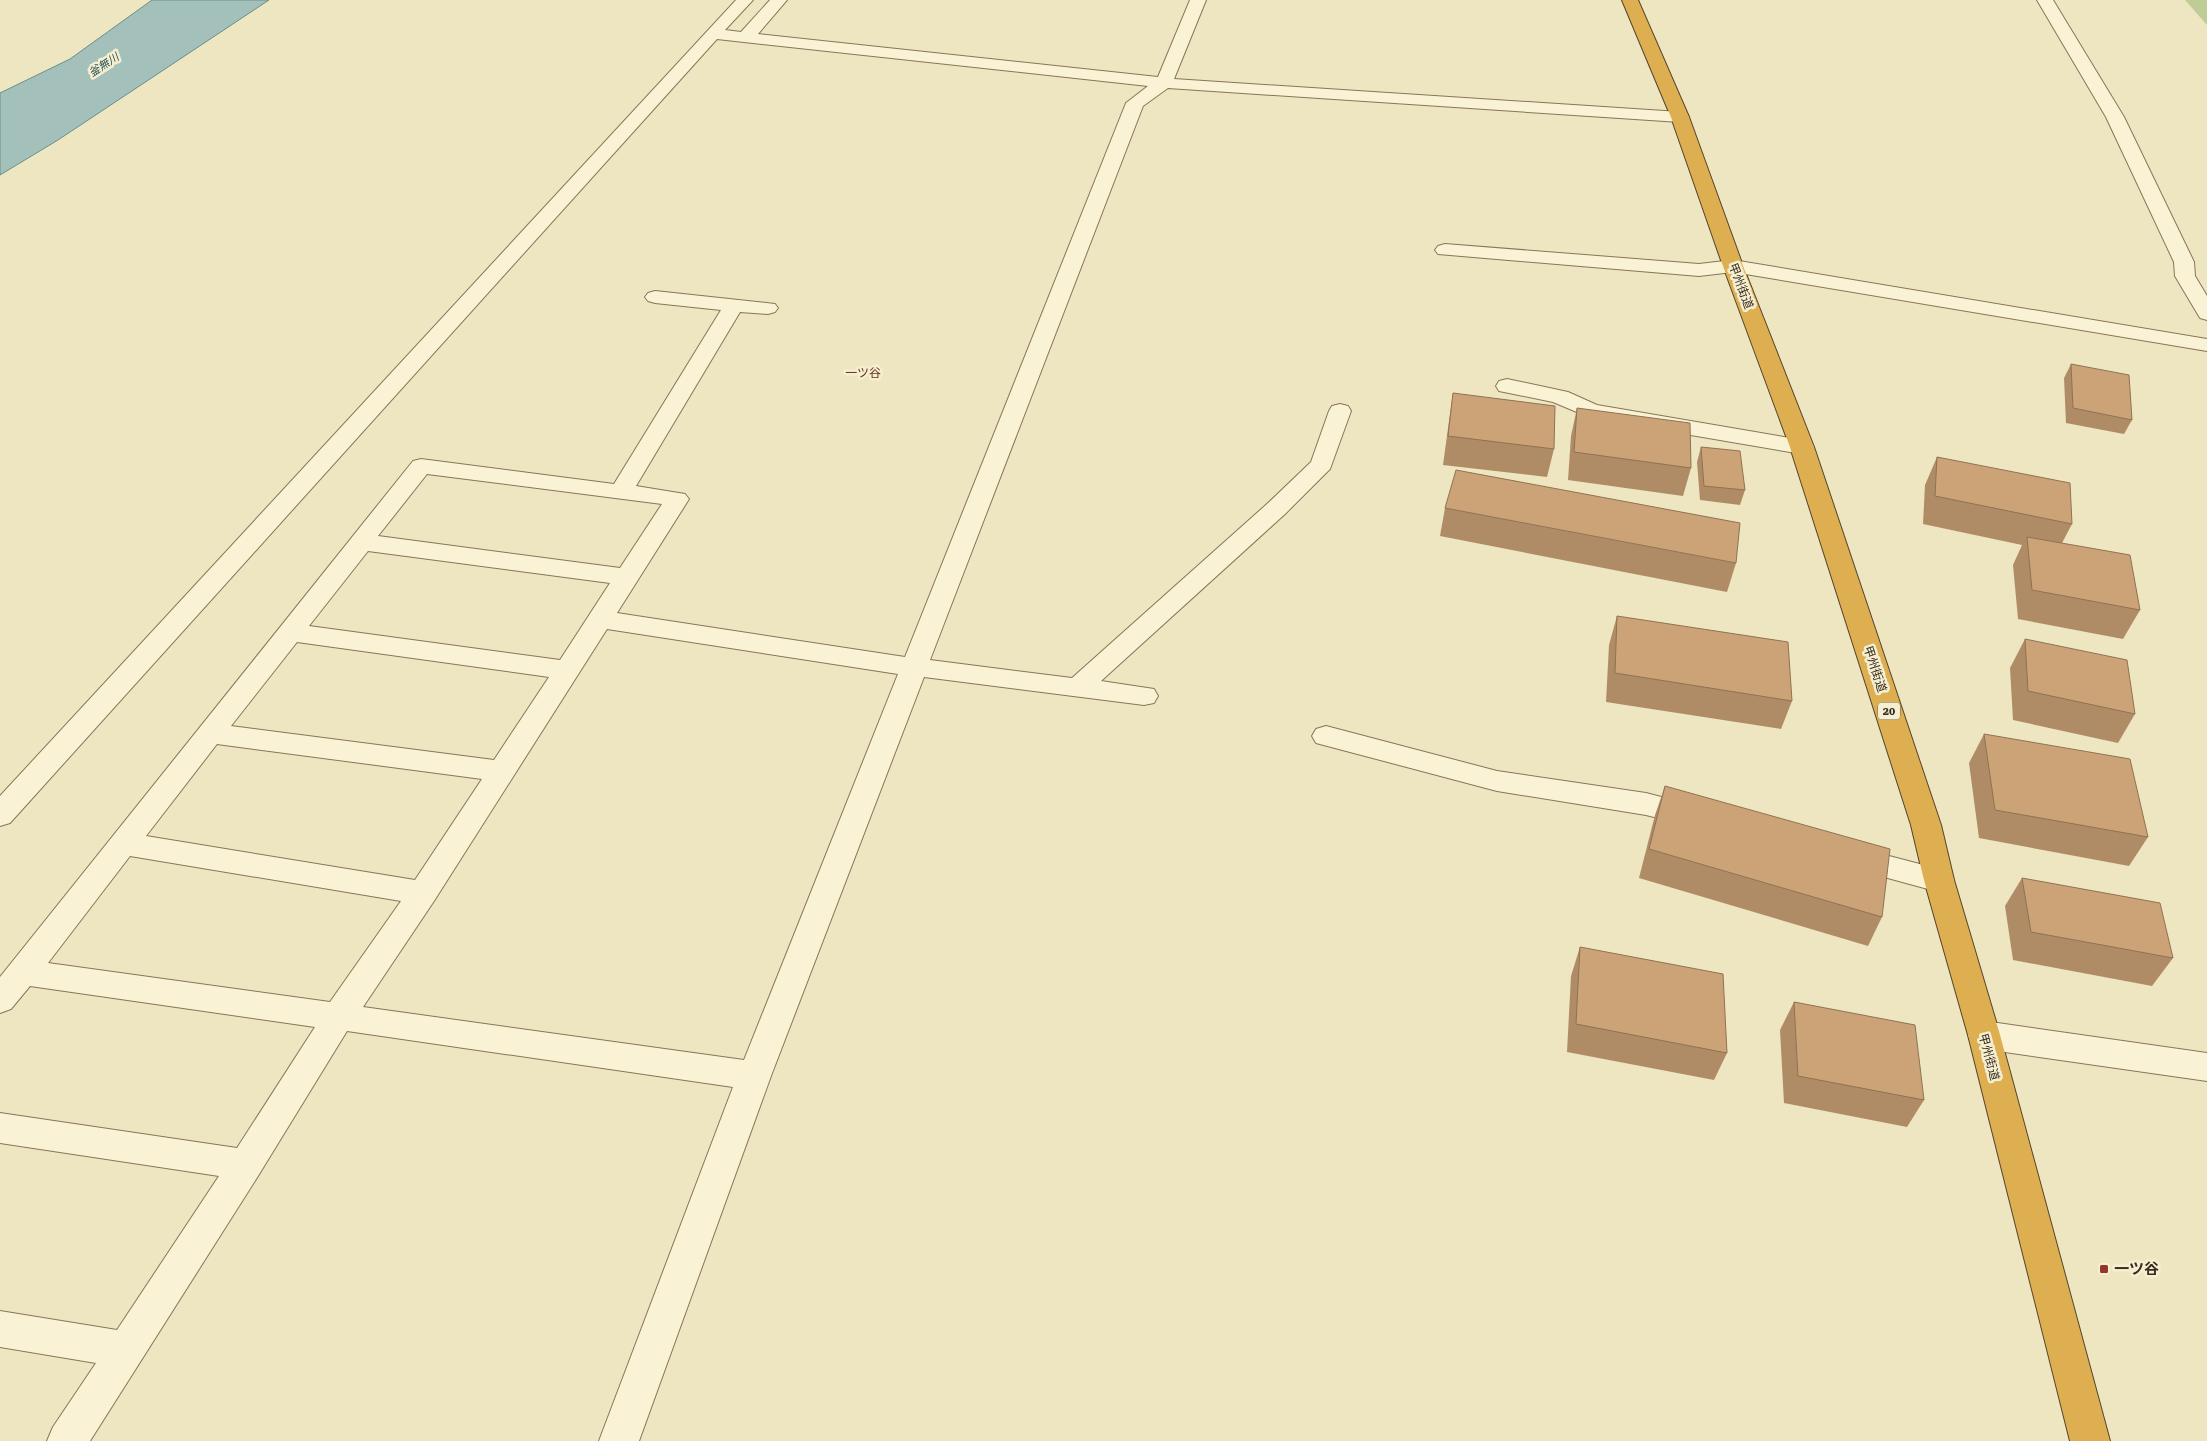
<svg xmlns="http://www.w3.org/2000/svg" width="2207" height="1441" font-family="'Roboto Serif','Noto Sans JP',serif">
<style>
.green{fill:#bfcc95}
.water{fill:#a4c0bb;stroke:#6b8e89}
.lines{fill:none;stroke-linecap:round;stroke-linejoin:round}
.lane-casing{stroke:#877659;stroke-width:2}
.street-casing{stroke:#877659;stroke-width:2}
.highway-casing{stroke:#55442d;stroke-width:2}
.lane{fill:#f9f2d4;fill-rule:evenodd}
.street{fill:#f9f2d4;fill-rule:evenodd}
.highway{fill:#ddaf51;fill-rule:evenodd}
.wall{fill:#af8c66}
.building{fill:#cca377;stroke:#8f7253}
.poi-dot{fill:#963429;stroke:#f5eed1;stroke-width:2}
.labels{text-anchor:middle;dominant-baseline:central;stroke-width:5;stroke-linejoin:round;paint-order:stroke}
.far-water-label{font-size:11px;font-style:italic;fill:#2c5556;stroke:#f5eed1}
.shield{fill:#f5eed1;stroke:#706653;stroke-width:1}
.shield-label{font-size:11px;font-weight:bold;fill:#372c1d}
.street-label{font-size:12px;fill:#372c1d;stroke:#f5eed1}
.far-quarter-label{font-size:12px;fill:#63331d;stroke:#f5eed1}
.near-poi-label{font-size:15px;font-weight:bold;fill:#372c1d;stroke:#f5eed1;text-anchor:start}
</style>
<rect width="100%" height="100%" fill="#eee5c1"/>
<path class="green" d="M2185,0H2207V25Z"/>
<path class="water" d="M152,0H269L58,140L0,175V93L70,59Z"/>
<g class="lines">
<defs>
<g id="lane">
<path d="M1507,379L1568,392L1597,405L1802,440L1810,442L1814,447L1810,452L1802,454L1591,418L1553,402L1499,391L1496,386L1499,381Z"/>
<path d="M1326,726L1497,771L1646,793L1703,808L1708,816L1703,824L1693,827L1646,815L1497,791L1316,743L1312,736L1316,729Z"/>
<path d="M1851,846L1950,872L1954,880L1950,888L1939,892L1840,865L1836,857L1840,849Z"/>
</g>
<g id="street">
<path d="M736,0H753L725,30L741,32L770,0H787L758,34L1158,77L1190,0H1206L1174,79L1680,112L1686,113L1689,117L1686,121L1680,122L1168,88L1143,106L930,660L1072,678L1267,504L1311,462L1329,411L1332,406L1340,404L1348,406L1351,411L1330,469L1285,514L1101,681L1154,689L1158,696L1154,703L1144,705L924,677L771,1076L639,1441H599L733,1087L347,1031L258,1176L90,1441H47L53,1427L96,1363L0,1347V1311L117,1330L219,1176L0,1143V1113L237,1148L315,1027L30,986L11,1009L0,1013V977L413,461L421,459L614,484L721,310L655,303L648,301L645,297L648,293L655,291L775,304L778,308L775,312L768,314L740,312L636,486L685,494L689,499L617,613L905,657L1126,103L1148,86L717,39L10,823L0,826V796ZM427,474L662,504L620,568L378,536ZM368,551L610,583L560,660L309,626ZM607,629L898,674L744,1060L363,1007L434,901ZM297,642L549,677L494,760L231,726ZM217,744L482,779L415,880L146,836ZM130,856L401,901L330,1002L48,963Z"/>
<path d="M2037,0H2053L2124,117L2194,262L2195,276L2207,296V320L2200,318L2175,276L2174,262L2106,117Z"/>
<path d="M1445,244L1699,264L1733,260L2207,339V351L1733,272L1699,276L1438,254L1435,250L1438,246Z"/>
<path d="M1984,1021L2207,1053V1081L1984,1049L1972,1045L1968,1035L1972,1025Z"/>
</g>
<path id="highway" d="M1622,0H1638L1689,117L1743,266L1814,447L1941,825L1954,880L2000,1035L2110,1441H2070L1968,1035L1924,880L1911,825L1790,447L1723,266L1671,117Z"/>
</defs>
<use href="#lane" class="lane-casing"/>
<use href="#street" class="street-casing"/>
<use href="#highway" class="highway-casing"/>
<use href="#lane" class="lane"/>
<use href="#street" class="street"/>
<use href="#highway" class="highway"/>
</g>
<g class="wall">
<path d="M2071,364L2132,420L2124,434L2066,423L2064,378Z"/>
<path d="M1453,393L1554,449L1547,477L1443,465L1449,421Z"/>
<path d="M1577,408L1691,468L1683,496L1568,480L1571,436Z"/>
<path d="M1701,447L1745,490L1740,505L1700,500L1697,462Z"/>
<path d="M1937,457L2072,524L2062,543L2140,610L2123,639L2018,619L2013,565L2022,545L1923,524L1925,485Z"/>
<path d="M1445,508L1736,563L1727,592L1440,536Z"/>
<path d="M1617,616L1792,701L1781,729L1606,702L1609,645Z"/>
<path d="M2025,639L2135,714L2118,743L2013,720L2010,668Z"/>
<path d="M1984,734L2148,837L2129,866L1979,838L1969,763Z"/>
<path d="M1665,786L1882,917L1868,946L1639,878L1655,815Z"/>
<path d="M2022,878L2173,958L2152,986L2013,960L2005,906Z"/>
<path d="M1580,947L1727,1053L1714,1080L1567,1052L1571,976Z"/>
<path d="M1794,1002L1924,1100L1907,1127L1784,1103L1780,1030Z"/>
</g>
<g class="building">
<path d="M2071,364L2129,375L2132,420L2073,408Z"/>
<path d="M1453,393L1555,406L1554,449L1448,436Z"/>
<path d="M1577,408L1690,423L1691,468L1574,452Z"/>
<path d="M1701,447L1740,451L1745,490L1704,486Z"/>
<path d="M1937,457L2070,483L2072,524L1935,496Z"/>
<path d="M1456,470L1740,523L1736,563L1445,508Z"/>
<path d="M2027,537L2130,555L2140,610L2032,590Z"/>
<path d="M1617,616L1788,642L1792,701L1615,673Z"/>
<path d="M2025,639L2127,660L2135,714L2028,691Z"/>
<path d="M1984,734L2130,759L2148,837L1995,810Z"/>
<path d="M1665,786L1890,849L1882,917L1649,849Z"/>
<path d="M2022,878L2160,903L2173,958L2031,932Z"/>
<path d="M1580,947L1723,974L1727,1053L1576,1024Z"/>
<path d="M1794,1002L1915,1025L1924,1100L1798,1076Z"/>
</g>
<rect class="poi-dot" x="2099" y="1264" width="10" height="10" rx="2.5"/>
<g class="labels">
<g class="far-water-label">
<text transform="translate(104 65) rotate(-33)">釜無川</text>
</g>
<rect class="shield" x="1878" y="702.5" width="22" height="17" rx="4"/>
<g class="shield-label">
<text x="1889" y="711">20</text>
</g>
<g class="street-label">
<text transform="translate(1741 286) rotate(69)">甲州街道</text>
<text transform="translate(1875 669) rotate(72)">甲州街道</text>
<text transform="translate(1989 1057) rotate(75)">甲州街道</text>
</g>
<g class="far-quarter-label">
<text x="863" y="373">一ツ谷</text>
</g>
<g class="near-poi-label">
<text x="2114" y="1269">一ツ谷</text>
</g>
</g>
</svg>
